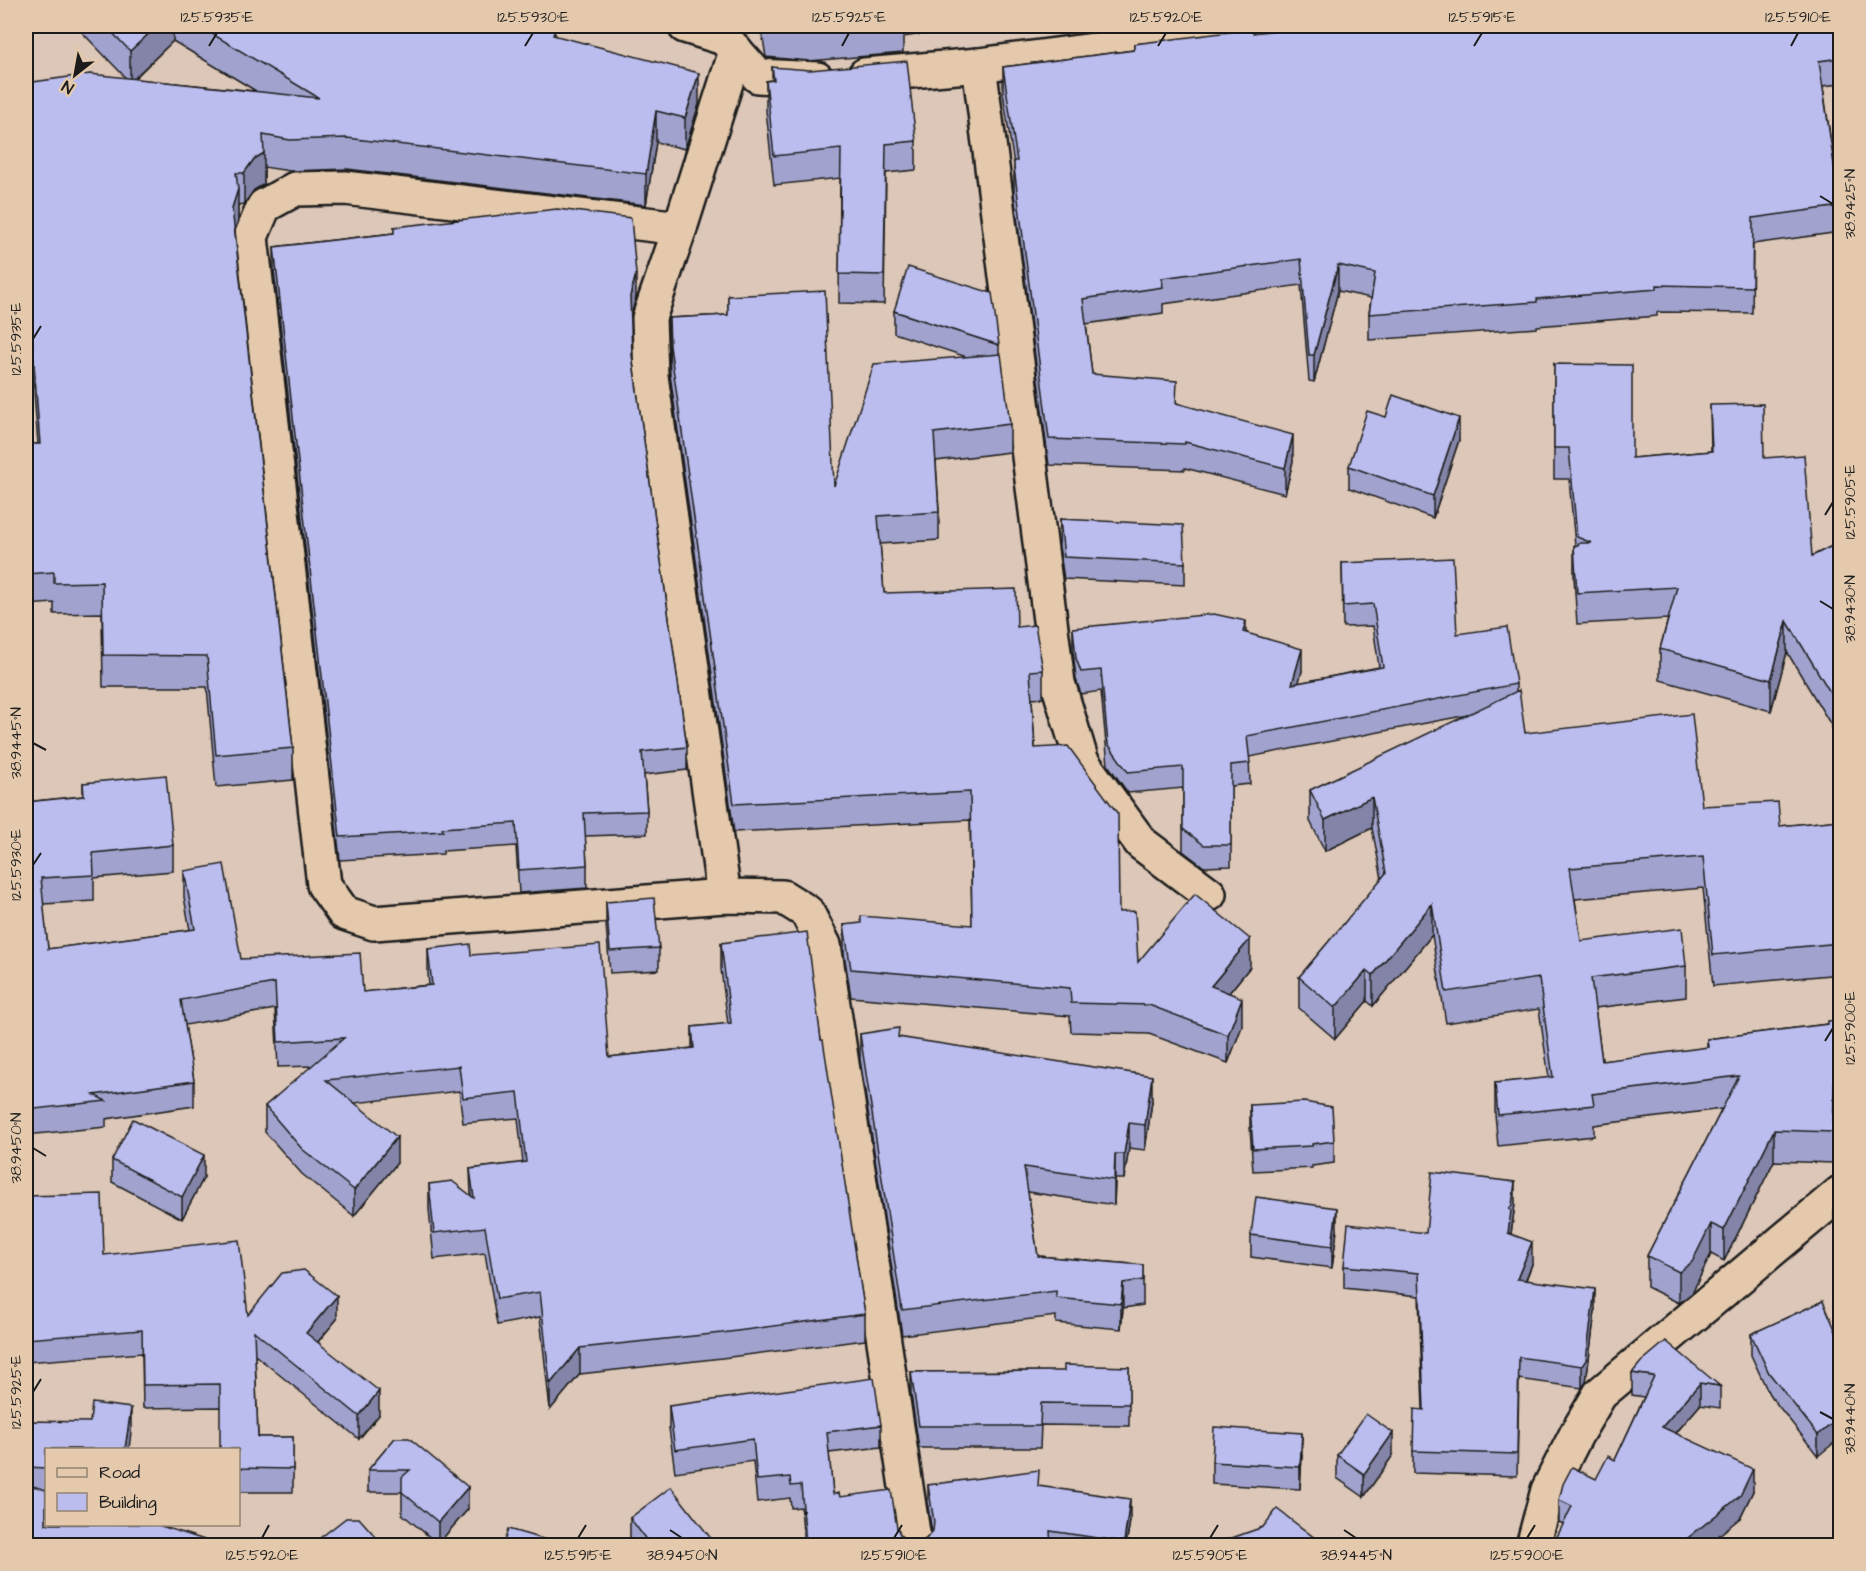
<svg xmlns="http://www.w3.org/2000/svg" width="1866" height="1571" font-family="'Architects Daughter',sans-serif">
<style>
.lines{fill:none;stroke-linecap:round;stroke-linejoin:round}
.minor-casing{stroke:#1c1c1c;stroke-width:38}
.minor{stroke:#e4c9ac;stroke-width:33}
.wall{fill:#a1a3ce;stroke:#1c1c1c;stroke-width:1.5;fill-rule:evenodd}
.shaded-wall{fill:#8384a7;stroke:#1c1c1c;stroke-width:1.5}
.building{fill:#bbbdef;stroke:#1c1c1c;stroke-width:1.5}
.ticks{fill:none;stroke:#1c1c1c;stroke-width:2}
.neatline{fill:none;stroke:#1c1c1c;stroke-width:2}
.ticks-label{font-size:15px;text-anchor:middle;fill:#1c1c1c}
</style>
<rect width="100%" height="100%" fill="#dcc7b9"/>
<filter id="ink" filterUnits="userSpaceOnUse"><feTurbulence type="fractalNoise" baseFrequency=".0167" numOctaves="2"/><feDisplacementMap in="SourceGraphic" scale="12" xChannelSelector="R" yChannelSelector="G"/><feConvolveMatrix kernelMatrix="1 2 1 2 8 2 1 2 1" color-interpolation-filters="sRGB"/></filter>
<g filter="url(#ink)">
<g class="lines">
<defs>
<g id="minor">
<path d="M685,26L724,38L758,76L817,79"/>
<path d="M979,65L1058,683L1082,762L1141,843L1209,894"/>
<path d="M865,75L979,65L1278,26"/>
<path d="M680,228L345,188L295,189L264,206L251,237L324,885L344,913L374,923L724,896L783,897L807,912L824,945L915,1546"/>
<path d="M724,896L651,376L649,318L680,228L736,51"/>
<path d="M1533,1546L1548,1490L1577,1433L1600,1394L1840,1193"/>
</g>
</defs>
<use href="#minor" class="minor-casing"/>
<use href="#minor" class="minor"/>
</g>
<g class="wall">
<path d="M76,26H552L556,36L699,104L685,149L656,142L646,205L347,169L290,171L264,167V184L254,190L244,204L238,205V221L235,230L293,748V780L216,787L207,687H103L102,613L54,614V603L26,605V444H38L31,354L26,355V83L126,78ZM173,41L256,91L134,79Z"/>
<path d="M761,26H974L903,37V53L809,61L766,57Z"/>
<path d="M1840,26V84L1823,86L1840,206V232L1753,244L1752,313L1657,312V316L1537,326V328L1369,340V314L1371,298L1338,291L1314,382L1309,381L1301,285L1163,304V313L1086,324L1092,374L1177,403L1293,461L1285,494L1185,468V470L1049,465L1014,193V165L1003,93V67L1134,50V44L1253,33Z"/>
<path d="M772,67L916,141V170L886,173L884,304L839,303L840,178L774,185L766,110V81L772,80Z"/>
<path d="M394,227L636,297L631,316L632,355L687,747V770L644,775L647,811V834L585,836L587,865V888L519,893L516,846L443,851V854L340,860L274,270V247L394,233Z"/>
<path d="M728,296L834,486L967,357L894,333V311L999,345V354L1010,424V452L936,461L939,512V540L880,544L884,593L1017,627L1043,670V698L1032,699L1035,748L1119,912L1138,962L1250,967L1229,993L1242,1026L1228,1063L1149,1034L1071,1032L1070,1016L851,997L844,953V925H972L970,820L734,832L670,374L669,346V318L728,315Z"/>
<path d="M1554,364L1632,458L1711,451L1710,405L1764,458L1812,556L1840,542V740L1831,728V725L1787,652L1771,711L1660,680V649L1668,619L1577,624L1574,577V546L1575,545L1569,479H1554Z"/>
<path d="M1459,440L1433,518L1349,488V466Z"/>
<path d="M1060,519L1185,563V585L1064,579L1059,546Z"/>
<path d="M1342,563L1457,634L1516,684V691L1525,733L1702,806L1780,826L1840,820V974L1713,986L1703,888L1575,899L1581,941L1686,966V997L1595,1008L1602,1061L1707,1048V1039L1828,1024L1840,1020V1092H1835L1833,1163L1774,1161L1724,1261L1711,1254L1692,1293L1679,1303L1647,1287V1256L1722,1109L1594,1125V1136L1498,1146L1495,1114V1083L1549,1078L1539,1009L1446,1023L1432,935L1373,1006L1367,1001L1335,1039L1299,1008V977L1382,879L1372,828L1325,851L1310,821V790L1468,715L1249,757L1250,784L1231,786V866L1204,867L1183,851V788L1128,793L1108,765L1101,691L1081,694L1076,679L1073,650V628L1246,632L1302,671L1298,683L1379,667L1373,626L1343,627Z"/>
<path d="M83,783L173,845V871L94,878V901L43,904L48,949L190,930L184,897V871L241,959L363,992L429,985L428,974V949L471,955L609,1057L692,1048V1027L728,1024L721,969V943L821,1040L865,1314V1340L722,1358L580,1374L550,1410L540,1317L497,1325L485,1253L434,1259L429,1209V1184L471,1196L470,1169L523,1163L518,1118L463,1123L459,1091L354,1103L397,1163L354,1216L302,1174L265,1132V1106L313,1066L278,1067L275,1009L185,1025L194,1081V1106L106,1119V1127L26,1135V802L83,796Z"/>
<path d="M606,902L659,948V970L610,973L606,924Z"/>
<path d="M860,1034L899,1037L1152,1101L1145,1150L1129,1148L1124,1179H1115L1114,1205L1028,1192L1038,1256L1143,1265V1305L1123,1308L1121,1329L1056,1323V1316L902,1335L860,1059Z"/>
<path d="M1250,1105L1334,1141V1163L1312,1166V1168L1253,1171L1250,1127Z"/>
<path d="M112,1160L204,1177L182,1219L112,1182Z"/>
<path d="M26,1196L104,1255L248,1315L337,1319L318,1342L379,1415L359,1439L255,1355L258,1437H293V1492H238V1449L220,1407L143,1408L142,1353L26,1362Z"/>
<path d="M1840,1197V1234L1834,1223V1202Z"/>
<path d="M1515,1204L1511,1234L1532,1264L1526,1280L1595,1311L1586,1382L1582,1388L1519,1379L1517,1476L1413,1473V1451L1423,1410L1419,1296L1344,1288V1266L1426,1233Z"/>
<path d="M1337,1230L1332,1268L1251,1257V1235Z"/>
<path d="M1823,1301L1818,1456L1769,1394L1751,1355V1334Z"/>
<path d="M1129,1367V1426L1041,1425L1040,1448H919L911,1394V1372L1064,1371Z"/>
<path d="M1632,1373L1720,1386V1408L1700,1405L1676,1433L1753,1491L1740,1518L1563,1524L1559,1522V1500L1596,1479L1615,1460L1644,1397L1632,1395Z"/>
<path d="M669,1406L881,1425V1447L829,1453L833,1494L897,1528L901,1536L909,1542L918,1543L926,1539L932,1532L928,1507V1485L1039,1486L1130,1521L1126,1545H804L801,1507L791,1508L790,1498L757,1502L753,1461L675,1472L669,1428Z"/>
<path d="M26,1421L131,1432L46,1449V1524L211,1545H26Z"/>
<path d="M395,1438L468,1509L438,1544L402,1514V1492H368V1470Z"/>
<path d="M1302,1455L1300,1489L1212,1484V1462Z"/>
<path d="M1337,1455H1393L1364,1497L1337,1478Z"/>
<path d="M630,1518L716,1545H634L630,1541Z"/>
</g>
<g class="shaded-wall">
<path d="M157,26H173V41L130,82V51Z"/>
<path d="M699,73V104L685,149V118Z"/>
<path d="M656,111V142L646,205V174Z"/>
<path d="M264,153V184L254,190L244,204V173L254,159Z"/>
<path d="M238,189V221L232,239V208Z"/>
<path d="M1338,265V291L1314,382V355Z"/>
<path d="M636,274V297L630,319V296Z"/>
<path d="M1459,418V440L1433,518V496Z"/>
<path d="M1293,435V461L1285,494V468Z"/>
<path d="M1246,621V642L1243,632Z"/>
<path d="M1787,621V652L1771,711V680Z"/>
<path d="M1302,649V671L1292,706V684Z"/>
<path d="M1372,797V828L1325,851V820Z"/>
<path d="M1432,904V935L1373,1006V975Z"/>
<path d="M1250,939V967L1211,1015V986Z"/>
<path d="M1367,970V1001L1335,1039V1008Z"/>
<path d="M1242,998V1026L1228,1063V1035Z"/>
<path d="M1835,1061V1092L1833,1163V1132Z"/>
<path d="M1152,1076V1101L1145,1150V1125Z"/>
<path d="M1129,1123V1148L1124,1179V1154Z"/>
<path d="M1774,1130V1161L1724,1261V1230Z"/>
<path d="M397,1137V1163L354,1216V1190Z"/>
<path d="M1115,1154V1179L1114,1205V1180Z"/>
<path d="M204,1155V1177L182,1219V1197Z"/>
<path d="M1515,1182V1204L1508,1255L1509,1209Z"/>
<path d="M1337,1208V1230L1332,1268V1246Z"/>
<path d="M1711,1224V1254L1692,1293L1679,1303V1272Z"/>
<path d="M1532,1242V1264L1517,1301V1279Z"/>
<path d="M1123,1283V1308L1121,1329V1304Z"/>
<path d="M1595,1289V1311L1586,1382L1582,1388V1366Z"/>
<path d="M337,1296V1319L306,1356V1333Z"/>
<path d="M580,1348V1374L550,1410V1384Z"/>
<path d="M1700,1383V1405L1662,1449V1427Z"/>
<path d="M379,1391V1415L359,1439V1416Z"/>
<path d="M131,1408V1432L129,1449H125Z"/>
<path d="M1840,1417V1438L1818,1456V1435Z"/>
<path d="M1302,1433V1455L1300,1489V1467Z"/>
<path d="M1393,1433V1455L1364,1497V1474Z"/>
<path d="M1753,1469V1491L1740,1518L1707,1545H1679Z"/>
<path d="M468,1487V1509L438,1544V1522Z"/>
<path d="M1130,1499V1521L1126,1545H1124Z"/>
</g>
<g class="building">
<path d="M106,26H157L130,51Z"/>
<path d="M199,26H552L556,27L553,35L699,73L685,118L656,111L646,174L347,138L290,140L263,135L264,153L254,159L244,173H236L238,189L232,208L293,748L216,755L207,656L103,655L102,582L54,583V572L26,574V444H40L31,323L26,324V83L90,74L319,98Z"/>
<path d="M766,26H884L809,32L766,28Z"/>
<path d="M1312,26H1840V58L1819,61L1840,206L1753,218L1752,287L1657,285V289L1537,299V302L1369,314L1375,273L1338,265L1314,355H1309L1301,259L1162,278L1163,287L1083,299L1092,374L1177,381L1176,403L1293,435L1285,468L1185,442V444L1049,439L1014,167V161H1017L1003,67L1134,50V44L1253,29V33Z"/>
<path d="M907,61L916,141L886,144L884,275L839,274L841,149L774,156L766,81L774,80L772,67L810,70Z"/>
<path d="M557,209L631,218L636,274L630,296L632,355L687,747L642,752L647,811L584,813L587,865L519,870L516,823L442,828L443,831L340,837L274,247L394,233V227Z"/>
<path d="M908,267L992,293L999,345L894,311Z"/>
<path d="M825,291L834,486L874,364L1001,354L1010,424L934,433L939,512L878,516L884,593L1016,589L1017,627L1035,625L1043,670L1030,671L1035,748L1068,746L1118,814L1119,912L1135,911L1138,962L1195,894L1250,939L1211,986L1242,998L1228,1035L1149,1005L1071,1003L1070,988L851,969L844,925L861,923V916L972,925L970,792L734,804L670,346L669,318L728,315V296Z"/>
<path d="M1554,364L1632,365V458L1712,451L1710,405L1763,404L1764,458L1804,455L1812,556L1840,542V710L1831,697H1833L1787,621L1771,680L1660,649L1677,587L1577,593L1574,546L1578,545V543H1592L1577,537L1569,448H1554Z"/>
<path d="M1393,395L1459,418L1433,496L1349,466L1367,411L1386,417Z"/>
<path d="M1060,519L1183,525L1185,563L1064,557Z"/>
<path d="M1453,558L1457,634L1507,627L1516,684L1247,736L1250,763L1231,765V845H1204L1183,829V767L1128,772L1108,744L1101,670L1081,672L1076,658L1073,628L1214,614L1246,621L1243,632L1302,649L1292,684L1383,667L1373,604L1343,606L1342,563Z"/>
<path d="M1519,690L1525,733L1692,714L1702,806L1778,802L1780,826L1840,820V943L1713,955L1703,857L1570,868L1581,941L1682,928L1686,966L1591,978L1602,1061L1708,1047L1707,1039L1828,1024V1021L1840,1020V1061H1835L1833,1132L1774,1130L1724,1230L1711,1224L1692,1262L1679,1272L1647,1256L1739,1076L1592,1094L1594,1105L1498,1115L1495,1083L1553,1077L1539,978L1446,992L1432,904L1373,975L1367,970L1335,1008L1299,977L1386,873L1372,797L1325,820L1310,790Z"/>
<path d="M166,775L173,845L93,853L94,875L41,878L48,949L195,929L184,871L224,864L241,959L360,953L363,992L432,985L428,949L470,944L471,955L600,945L609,1057L694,1048L692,1027L731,1023L721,943L807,932L821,1040H823L865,1314L722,1333L580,1348L550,1384L540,1292L497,1299L485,1227L434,1233L429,1184L452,1181L474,1198L470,1169L526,1162L518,1092L463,1098L459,1066L326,1080L397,1137L354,1190L302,1149L265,1106L344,1038L278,1042L275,983L181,1000L194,1081L94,1095L106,1101L26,1110V802L84,796L83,783Z"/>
<path d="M654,898L659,948L610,951L606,902Z"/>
<path d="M899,1028L898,1037L1152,1076L1145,1125L1129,1123L1124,1154H1115L1114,1180L1024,1167L1038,1256L1143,1265V1280L1123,1283L1121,1304L1056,1298V1291L902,1310L860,1034Z"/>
<path d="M1304,1102L1332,1107L1334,1141L1312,1144V1146L1253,1149L1250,1105Z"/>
<path d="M133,1119L204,1155L182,1197L112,1160Z"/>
<path d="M1432,1172L1515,1182L1512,1205L1509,1209L1511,1211L1508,1233L1532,1242L1517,1279L1595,1289L1586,1360L1582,1366L1519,1357L1517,1454L1413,1451L1414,1409L1424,1410L1419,1273L1344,1266L1348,1224L1426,1233Z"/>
<path d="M102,1194L104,1255L239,1240L248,1315L282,1273L304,1270L337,1296L306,1333L379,1391L359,1416L254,1331L258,1437H293V1469L238,1468V1449H220V1384L143,1385L142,1330L26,1339V1196Z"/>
<path d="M1256,1197L1337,1208L1332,1246L1251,1235Z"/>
<path d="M1840,1197V1214L1834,1202Z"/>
<path d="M1823,1301L1840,1341V1417L1818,1435L1769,1373L1751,1334Z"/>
<path d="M1666,1341L1720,1386L1700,1383L1662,1427L1753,1469L1740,1496L1679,1545H1553L1572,1506L1559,1500L1563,1484L1572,1467L1596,1479L1608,1456L1615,1460L1654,1376L1632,1373L1641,1362Z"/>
<path d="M1064,1365L1129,1367V1404L1041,1403L1040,1426H919L911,1372L1064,1371Z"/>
<path d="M874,1378L881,1425L827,1432L833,1494L839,1493L840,1497L891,1490L897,1528L901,1536L909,1542L918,1543L926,1539L933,1531L934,1522L928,1485L1039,1470L1038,1486L1130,1499L1124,1542L1050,1531L1051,1545H817V1542L806,1543L801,1485L791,1486L790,1477L757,1480L753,1439L675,1450L669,1406Z"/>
<path d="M92,1403L131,1408L125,1449H46V1468L26,1467V1421L90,1422Z"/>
<path d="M1366,1414L1393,1433L1364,1474L1337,1455Z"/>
<path d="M1214,1427L1302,1433L1300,1467L1212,1462Z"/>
<path d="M395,1438H409L468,1487L438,1522L402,1492V1477L410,1470H368Z"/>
<path d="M26,1484L46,1490V1524H155L211,1542L210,1545H26Z"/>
<path d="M671,1487L716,1545H650L630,1518Z"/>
<path d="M1277,1509L1324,1545H1212L1263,1527Z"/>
<path d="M346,1518H359L383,1545H311Z"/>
<path d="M508,1529L564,1545H503Z"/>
<path d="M1761,1537L1779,1545H1746Z"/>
</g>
</g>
<path class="ticks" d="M209,46L217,33M525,46L533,33M842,46L849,33M1158,46L1166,33M1474,46L1482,33M1791,46L1798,33M1820,196L1833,204M33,339L41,326M1825,515L1833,502M1820,601L1833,609M33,743L46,750M33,865L41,853M1825,1041L1833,1028M33,1148L46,1156M33,1392L41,1379M1820,1412L1833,1419M670,1530L682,1538M1344,1530L1356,1538M262,1538L269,1525M578,1538L586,1525M894,1538L902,1525M1210,1538L1218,1525M1527,1538L1535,1525"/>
<rect width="1866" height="1571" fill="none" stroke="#e4c9ac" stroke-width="66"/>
<rect x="45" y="1448" width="195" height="78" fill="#e4c9ac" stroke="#948472" stroke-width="1.5"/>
<rect x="57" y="1468" width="30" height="9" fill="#e4c9ac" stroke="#948472" stroke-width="1.5"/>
<text x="99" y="1478" font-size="18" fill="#1c1c1c">Road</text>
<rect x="57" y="1493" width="30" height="18" fill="#bbbdef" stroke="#948472" stroke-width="1.5"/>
<text x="99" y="1508" font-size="18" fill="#1c1c1c">Building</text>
<g transform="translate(75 75) rotate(211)" stroke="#e4c9ac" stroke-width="4.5" paint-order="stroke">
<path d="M0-4.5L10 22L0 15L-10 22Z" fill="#1c1c1c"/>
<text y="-9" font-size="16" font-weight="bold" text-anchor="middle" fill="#1c1c1c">N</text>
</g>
<rect x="33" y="33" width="1800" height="1505" class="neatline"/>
<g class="ticks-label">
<text x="217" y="22">125.5935°E</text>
<text x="533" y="22">125.5930°E</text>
<text x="849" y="22">125.5925°E</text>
<text x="1166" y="22">125.5920°E</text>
<text x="1482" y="22">125.5915°E</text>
<text x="1798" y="22">125.5910°E</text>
<text transform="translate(1850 204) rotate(-90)" y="5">38.9425°N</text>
<text transform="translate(16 339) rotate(-90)" y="5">125.5935°E</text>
<text transform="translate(1850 502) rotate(-90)" y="5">125.5905°E</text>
<text transform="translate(1850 609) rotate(-90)" y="5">38.9430°N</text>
<text transform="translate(16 743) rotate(-90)" y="5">38.9445°N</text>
<text transform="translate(16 865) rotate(-90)" y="5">125.5930°E</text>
<text transform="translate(1850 1028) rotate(-90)" y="5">125.5900°E</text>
<text transform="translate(16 1148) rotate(-90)" y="5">38.9450°N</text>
<text transform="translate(16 1392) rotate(-90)" y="5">125.5925°E</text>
<text transform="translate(1850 1419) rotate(-90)" y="5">38.9440°N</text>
<text x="262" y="1560">125.5920°E</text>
<text x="578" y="1560">125.5915°E</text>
<text x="682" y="1560">38.9450°N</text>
<text x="894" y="1560">125.5910°E</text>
<text x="1210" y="1560">125.5905°E</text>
<text x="1356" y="1560">38.9445°N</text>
<text x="1527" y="1560">125.5900°E</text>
</g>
</svg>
